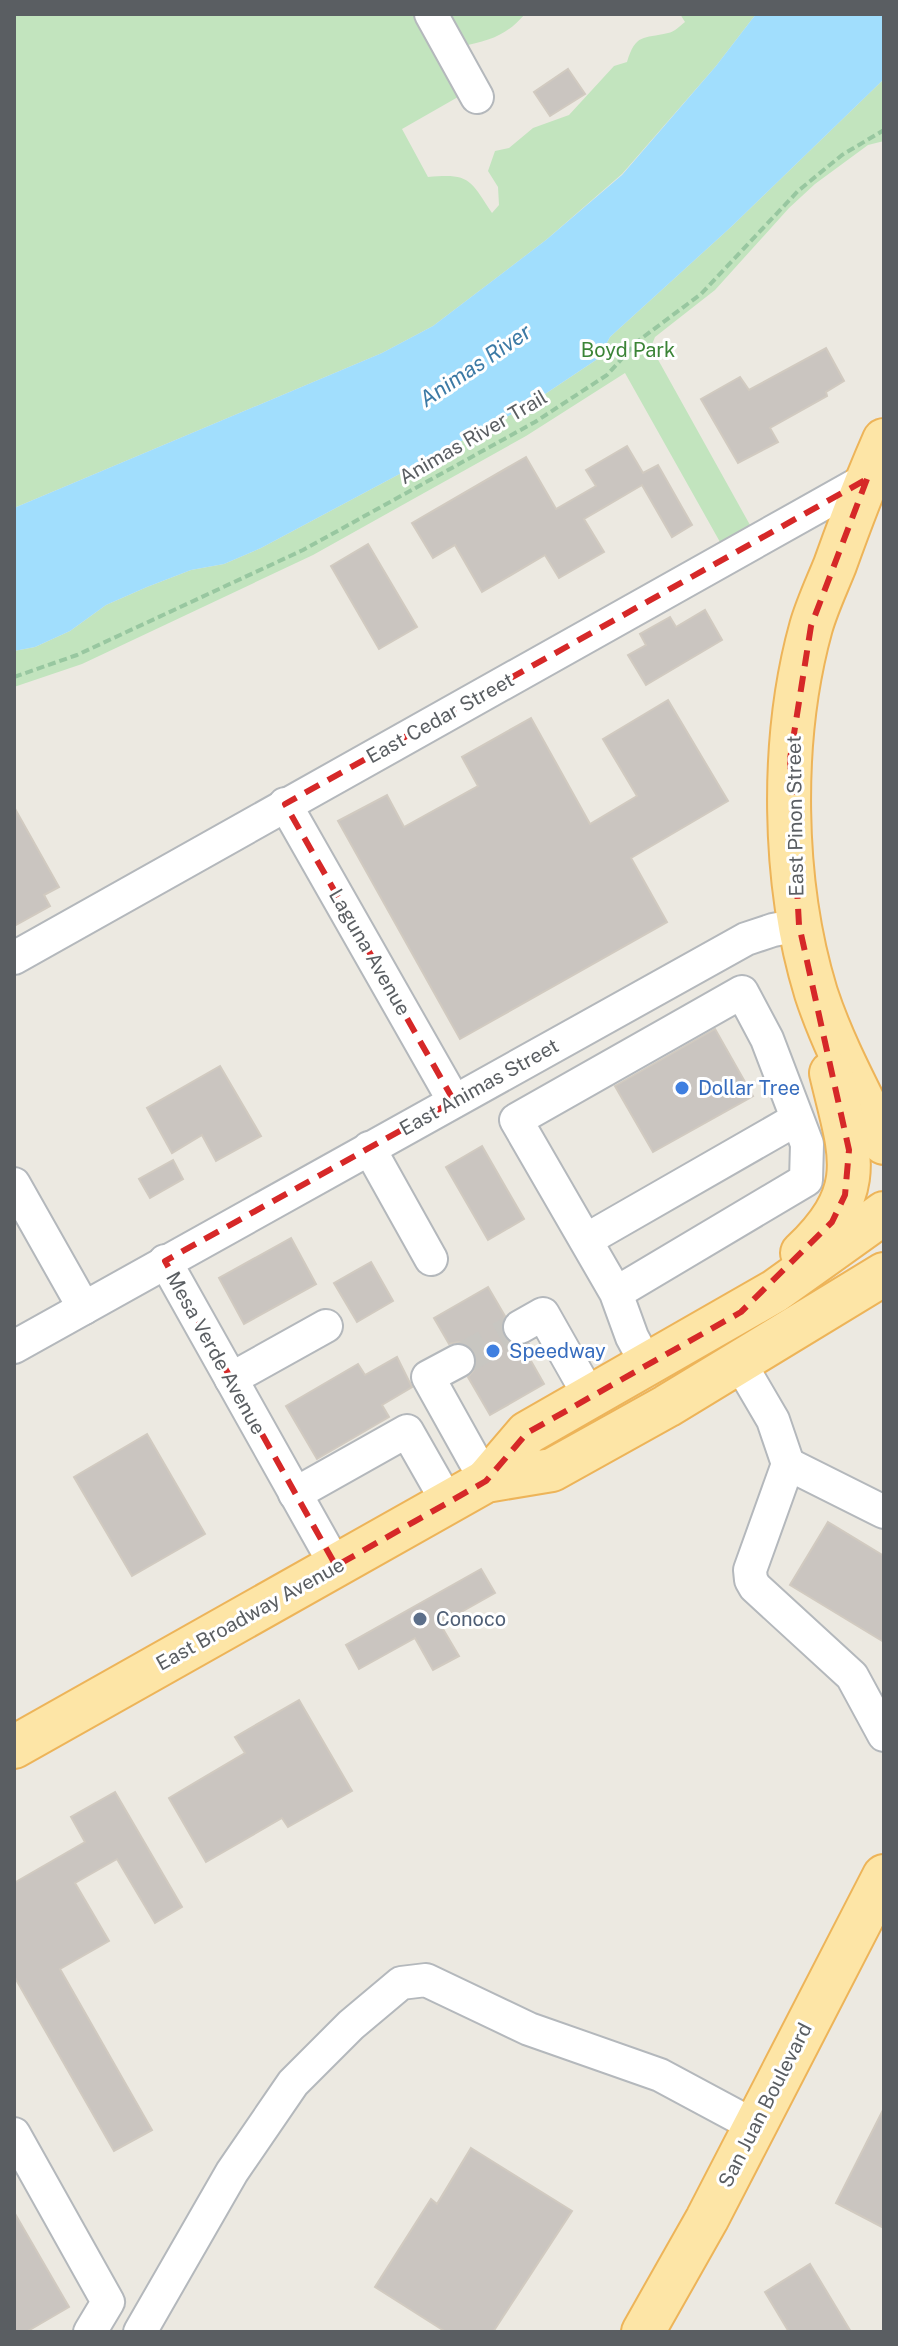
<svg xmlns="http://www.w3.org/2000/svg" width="898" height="2346" font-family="'Public Sans',sans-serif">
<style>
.green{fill:#c2e4be}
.water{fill:#a1defd}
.building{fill:#cac5c0;stroke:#d1cac0;stroke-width:2}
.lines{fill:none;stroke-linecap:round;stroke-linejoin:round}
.minor-tunnel{stroke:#c8c6c1;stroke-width:32;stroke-dasharray:32 16;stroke-linecap:butt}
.minor-casing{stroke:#b4b8bc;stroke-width:36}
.major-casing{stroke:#edb459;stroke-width:46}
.path{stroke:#98c7a0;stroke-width:4;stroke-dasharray:8 4;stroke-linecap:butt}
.minor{stroke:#fff;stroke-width:32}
.major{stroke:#fde5a6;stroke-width:42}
.marked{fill:none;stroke:#d62828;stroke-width:6;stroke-dasharray:16 10;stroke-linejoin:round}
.shop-dot{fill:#3f7fe0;stroke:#fff;stroke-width:3}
.service-dot{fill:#5c6f8a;stroke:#fff;stroke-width:3}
.labels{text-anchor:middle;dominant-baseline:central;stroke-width:6;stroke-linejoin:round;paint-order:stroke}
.park-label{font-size:20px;fill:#3b8437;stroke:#fff}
.street-label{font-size:20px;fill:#5a5e62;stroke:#fff}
.shop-label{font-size:20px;fill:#366cbe;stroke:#fff;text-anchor:start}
.service-label{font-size:20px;fill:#4e5e75;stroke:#fff;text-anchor:start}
.water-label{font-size:22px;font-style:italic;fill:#3c7aa5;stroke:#fff}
</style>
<rect width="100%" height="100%" fill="#ece9e1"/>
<g class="green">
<path d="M14,14H415L458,97L402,129L428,177C469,173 470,179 492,213L499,205L498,187L488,171L495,151L509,148L533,128L569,115L614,66L627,62C636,33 643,39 668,33C674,32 680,26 685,22L680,14H756L716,66L622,174L546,240L433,326L382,353L14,508Z"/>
<path d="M441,14H525C505,37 490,40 460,47Z"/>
<path d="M884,79V141L868,145L815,184L789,208L715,290L655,337L651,347L750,525L720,542L625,373L526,436L313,555L82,664L14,687V651L35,647L70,631L106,605L147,587L191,570L224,564L261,548L527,406L599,358L610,337L731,227Z"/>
</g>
<path class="water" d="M756,14H884V79L731,227L610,337L599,358L527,406L261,548L224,564L191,570L147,587L106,605L70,631L35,647L14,651V508L382,353L433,326L546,240L622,175L716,66Z"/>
<g class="building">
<path d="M568,69L585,94L550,116L534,92Z"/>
<path d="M826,348L844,381L826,392L827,396L770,428L778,442L738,463L701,399L740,377L749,390Z"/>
<path d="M627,446L643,473L658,465L692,525L672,537L642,485L584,519L604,552L559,578L545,555L482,592L455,545L433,558L412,523L526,457L556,509L596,486L586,470Z"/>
<path d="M368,544L417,627L379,649L331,566Z"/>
<path d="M705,610L722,640L646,685L628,655L646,645L640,634L670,617L676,627Z"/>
<path d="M668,700L728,801L631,858L667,922L460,1039L338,821L387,795L404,827L478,786L462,757L531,718L590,824L637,796L603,739Z"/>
<path d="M14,807L59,887L44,895L50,906L14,926Z"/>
<path d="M715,1029L753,1096L653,1152L615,1086Z"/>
<path d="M220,1066L261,1136L216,1161L202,1135L172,1153L147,1108Z"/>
<path d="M482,1146L524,1219L488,1240L446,1167Z"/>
<path d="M173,1160L183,1179L150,1198L139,1179Z"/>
<path d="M291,1238L316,1284L244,1324L219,1278Z"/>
<path d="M371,1262L393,1301L357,1322L334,1283Z"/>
<path d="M488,1287L505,1316L501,1326L504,1337L511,1344L519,1346L529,1344L533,1350L527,1354L544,1384L490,1415L468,1377L474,1370L477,1362L474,1351L469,1345L459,1342L449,1344L434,1318Z"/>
<path d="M397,1357L412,1387L382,1405L389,1417L317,1459L286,1406L358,1364L365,1375Z"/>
<path d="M147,1434L205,1534L132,1576L74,1477Z"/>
<path d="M828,1522L884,1556V1642L790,1585Z"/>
<path d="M481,1569L495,1593L440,1624L459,1656L433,1670L415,1638L359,1669L346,1645Z"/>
<path d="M299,1700L352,1791L288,1827L282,1818L206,1862L169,1798L245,1753L235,1737Z"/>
<path d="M115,1792L182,1907L155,1923L117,1859L75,1883L109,1941L60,1969L152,2130L114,2151L14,1976V1883L85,1842L71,1817Z"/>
<path d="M884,2108V2228L836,2203Z"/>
<path d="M471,2148L572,2211L493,2332H446L375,2287L431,2199L437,2204Z"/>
<path d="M14,2212L69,2307L26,2332H14Z"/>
<path d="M810,2264L851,2332H789L765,2292Z"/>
</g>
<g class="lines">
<path class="minor-tunnel" d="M458,1361L520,1327"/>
<defs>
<g id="minor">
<path d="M431,14L477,97"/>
<path d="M285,804L454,1101"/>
<path d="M14,958L867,479"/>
<path d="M369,1148L431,1259"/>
<path d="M14,1184L84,1308"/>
<path d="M586,1240L797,1119"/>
<path d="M165,1261L336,1566"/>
<path d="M616,1293L516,1120L742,992L767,1039L807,1144L806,1180L616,1293L632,1337L647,1365"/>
<path d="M520,1327L543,1314L590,1397"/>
<path d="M14,1347L746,939L773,930L799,925"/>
<path d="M458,1361L428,1377L486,1481"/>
<path d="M739,1362L773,1420L788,1464L750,1570L751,1580L755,1587L852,1676L884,1735"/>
<path d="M231,1379L326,1326"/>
<path d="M788,1464L884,1512"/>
<path d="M295,1494L407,1431L448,1503"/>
<path d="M14,2134L108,2302L90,2332"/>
<path d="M140,2332L232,2172L293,2083L351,2025L401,1983L426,1980L529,2029L660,2075L755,2126"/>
</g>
<g id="major">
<path d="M884,440C866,481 850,523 835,565C827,585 817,606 811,627C780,739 782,882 816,993C833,1045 860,1094 884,1143"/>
<path d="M802,1253C869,1189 850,1154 831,1073"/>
<path d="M486,1481L527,1433L775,1291L884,1213"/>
<path d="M14,1747L486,1481L552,1470L667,1406L884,1274"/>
<path d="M643,2332L707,2219L884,1876"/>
</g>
</defs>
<use href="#minor" class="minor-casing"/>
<use href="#major" class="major-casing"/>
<path class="path" d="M14,677L77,655L303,550L535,422L607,375L638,341L701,294L798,191L842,155L884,130"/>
<use href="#minor" class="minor"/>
<use href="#major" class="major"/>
</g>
<path class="marked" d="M867,479L811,626L790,759L799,925L849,1150L845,1195L832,1222L741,1312L527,1433L486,1481L336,1566L165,1261L454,1101L285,804Z"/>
<g class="shop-dot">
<circle cx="682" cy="1088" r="8"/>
<circle cx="493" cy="1351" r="8"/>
</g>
<circle class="service-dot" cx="420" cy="1619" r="8"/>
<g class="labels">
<g class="park-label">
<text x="628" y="350">Boyd Park</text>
</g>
<g class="street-label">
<text transform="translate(473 437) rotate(-30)">Animas River Trail</text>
<text transform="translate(440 718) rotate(-29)">East Cedar Street</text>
<text transform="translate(795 816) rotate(-91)">East Pinon Street</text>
<text transform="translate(370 952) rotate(60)">Laguna Avenue</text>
<text transform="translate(479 1087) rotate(-29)">East Animas Street</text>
<text transform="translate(216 1353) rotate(61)">Mesa Verde Avenue</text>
<text transform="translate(250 1614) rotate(-29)">East Broadway Avenue</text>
<text transform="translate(765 2105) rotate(-63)">San Juan Boulevard</text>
</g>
<g class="shop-label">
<text x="698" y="1088">Dollar Tree</text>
<text x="509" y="1351">Speedway</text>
</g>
<g class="service-label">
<text x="436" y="1619">Conoco</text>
</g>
<g class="water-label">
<text transform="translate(475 365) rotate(-34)">Animas River</text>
</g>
</g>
<rect width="898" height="2346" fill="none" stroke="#5a5e62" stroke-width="32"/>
</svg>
